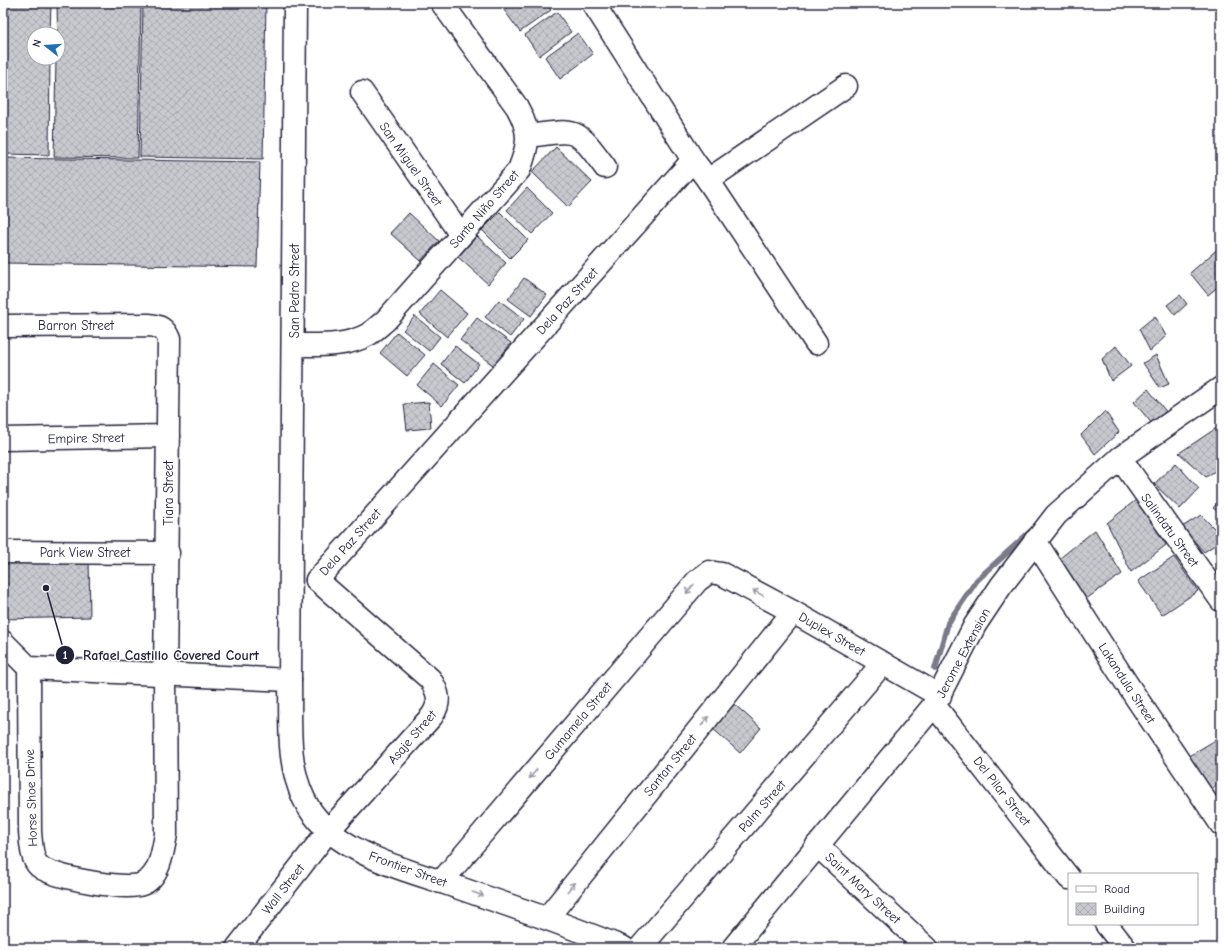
<svg xmlns="http://www.w3.org/2000/svg" width="1224" height="951" font-family="'Comic Neue',sans-serif">
<style>
.lines{fill:none;stroke-linecap:round;stroke-linejoin:round}
.stream{stroke:#7a7a88;stroke-width:6}
.building{fill:url(#building-cross-hatch);stroke:#22223b}
.minor-casing{stroke:#22223b;stroke-width:25}
.minor{stroke:#fff;stroke-width:22}
.oneway{stroke:#9c9ca7}
.labels{text-anchor:middle;dominant-baseline:central;stroke-width:3;stroke-linejoin:round;paint-order:stroke}
.street-label{font-size:13px;fill:#22223b;stroke:#fff}
.leader{fill:none;stroke:#22223b;stroke-width:1.5}
.callout-dot{fill:#22223b;stroke:#fff;stroke-width:1.5}
.mark-label{font-size:12px;text-anchor:middle;font-weight:bold;fill:#fff}
.callout-label{font-size:14px;text-anchor:middle;font-weight:bold;fill:#22223b;stroke:#fff;stroke-width:3;stroke-linejoin:round;paint-order:stroke}
</style>
<defs>
<pattern id="building-cross-hatch" width="8" height="8" patternUnits="userSpaceOnUse"><rect width="8" height="8" fill="#c8c8cf"/><path d="M0 0l8 8M0 8l8-8" fill="none" stroke="#acacb3"/></pattern>
</defs>
<rect width="100%" height="100%" fill="#fff"/>
<filter id="ink" filterUnits="userSpaceOnUse"><feTurbulence type="fractalNoise" baseFrequency=".025" numOctaves="2"/><feDisplacementMap in="SourceGraphic" scale="8" xChannelSelector="R" yChannelSelector="G"/><feConvolveMatrix kernelMatrix="1 2 1 2 8 2 1 2 1" color-interpolation-filters="sRGB"/></filter>
<g filter="url(#ink)">
<g class="lines">
<path class="stream" d="M935,669L948,623L977,580L1031,531"/>
</g>
<g class="building">
<path d="M3,3H51L50,34H34V58H50L49,155L3,154Z"/>
<path d="M57,3H141L138,158L54,157L56,58H58Z"/>
<path d="M143,3H266L263,159L140,157Z"/>
<path d="M514,3H546L551,10L520,32L504,10Z"/>
<path d="M557,12L571,32L539,56L525,35Z"/>
<path d="M578,33L593,54L560,79L545,57Z"/>
<path d="M556,147L592,182L568,207L532,172Z"/>
<path d="M3,158L260,162L257,267L3,263Z"/>
<path d="M527,188L552,213L532,234L507,210Z"/>
<path d="M500,212L528,240L510,258L482,230Z"/>
<path d="M409,213L439,241L421,261L390,233Z"/>
<path d="M477,236L506,263L488,284L458,257Z"/>
<path d="M1221,246V284L1208,295L1190,273Z"/>
<path d="M524,278L547,295L531,316L508,299Z"/>
<path d="M440,290L467,313L447,337L420,314Z"/>
<path d="M1180,295L1187,304L1175,315L1167,305Z"/>
<path d="M499,300L524,319L510,337L485,317Z"/>
<path d="M415,316L440,337L429,351L403,330Z"/>
<path d="M1155,316L1166,336L1150,351L1139,329Z"/>
<path d="M477,318L511,343L494,366L460,340Z"/>
<path d="M397,332L425,355L407,376L380,353Z"/>
<path d="M455,346L479,364L465,383L441,364Z"/>
<path d="M1116,346L1131,366L1111,381L1102,359Z"/>
<path d="M1156,355L1169,384L1160,388L1143,363Z"/>
<path d="M434,364L459,385L442,406L417,385Z"/>
<path d="M1148,389L1168,414L1153,425L1134,402Z"/>
<path d="M429,402L431,428L407,430L404,404Z"/>
<path d="M1105,411L1119,432L1095,454L1081,435Z"/>
<path d="M1221,425V467L1206,477L1179,453Z"/>
<path d="M1176,463L1199,489L1180,509L1154,484Z"/>
<path d="M1137,499L1166,545L1131,572L1107,523Z"/>
<path d="M1221,499V514L1213,508Z"/>
<path d="M1201,515L1221,535V541L1204,552L1182,527Z"/>
<path d="M1095,530L1122,574L1086,599L1060,558Z"/>
<path d="M1174,557L1198,591L1162,615L1138,581Z"/>
<path d="M89,558L90,617L3,619V560Z"/>
<path d="M733,703L761,728L740,753L712,728Z"/>
<path d="M1219,738L1221,741V784L1207,791L1187,757Z"/>
</g>
<g class="lines">
<defs>
<g id="minor">
<path d="M295,3L290,680C291,720 286,762 304,799C327,848 395,867 442,882C465,890 488,898 511,906C549,919 586,933 624,948"/>
<path d="M593,3L693,160L708,180L816,343"/>
<path d="M362,92L461,235"/>
<path d="M528,136C577,130 575,126 605,167"/>
<path d="M708,180L846,86"/>
<path d="M3,326L149,325C160,326 165,329 169,339L165,674L166,834C163,850 160,877 142,884C127,891 50,877 39,866C31,859 31,841 30,831L29,668"/>
<path d="M294,345C318,345 347,347 369,334C375,330 380,325 386,320L519,170C529,145 531,132 517,107L442,3"/>
<path d="M3,439L168,436"/>
<path d="M1120,458L1221,600"/>
<path d="M1035,541L1127,684L1221,824"/>
<path d="M3,552L168,553"/>
<path d="M317,580L693,160"/>
<path d="M3,642L29,668L290,680"/>
<path d="M934,705L1069,878"/>
<path d="M817,845L927,948"/>
<path d="M441,882L697,581L709,572L722,574L793,612L940,696"/>
<path d="M547,918L793,612"/>
<path d="M1106,924L1125,948"/>
<path d="M237,948L329,830L432,716C441,702 439,693 430,679L317,580"/>
<path d="M640,948L883,663"/>
<path d="M733,948L934,705L975,625L1001,586L1056,515L1120,458L1221,388"/>
</g>
</defs>
<use href="#minor" class="minor-casing"/>
<use href="#minor" class="minor"/>
</g>
<defs><path id="oneway-shaft" d="M-6 0H5M1.5-3L5.5 0L1.5 3" fill="none" stroke-width="1.6" stroke-linecap="round" stroke-linejoin="round"/></defs>
<g class="oneway">
<use href="#oneway-shaft" transform="translate(690 589) rotate(130)"/>
<use href="#oneway-shaft" transform="translate(758 593) rotate(-152)"/>
<use href="#oneway-shaft" transform="translate(705 721) rotate(-51)"/>
<use href="#oneway-shaft" transform="translate(533 774) rotate(130)"/>
<use href="#oneway-shaft" transform="translate(571 887) rotate(-51)"/>
<use href="#oneway-shaft" transform="translate(478 894) rotate(19)"/>
</g>
</g>
<g class="labels">
<g class="street-label">
<text transform="translate(411 164) rotate(55)">San Miguel Street</text>
<text transform="translate(484 209) rotate(-49)">Santo Niño Street</text>
<text transform="translate(294 291) rotate(-90)">San Pedro Street</text>
<text transform="translate(567 301) rotate(-48)">Dela Paz Street</text>
<text x="76" y="325">Barron Street</text>
<text transform="translate(86 438) rotate(-1)">Empire Street</text>
<text transform="translate(168 493) rotate(-90)">Tiara Street</text>
<text transform="translate(1170 530) rotate(54)">Salindatu Street</text>
<text transform="translate(350 542) rotate(-48)">Dela Paz Street</text>
<text x="85" y="552">Park View Street</text>
<text transform="translate(832 634) rotate(30)">Duplex Street</text>
<text transform="translate(963 653) rotate(-62)">Jerome Extension</text>
<text transform="translate(1127 683) rotate(57)">Lakandula Street</text>
<text transform="translate(578 721) rotate(-50)">Gumamela Street</text>
<text transform="translate(412 737) rotate(-49)">Asaje Street</text>
<text transform="translate(670 765) rotate(-51)">Santan Street</text>
<text transform="translate(1002 791) rotate(52)">Del Pilar Street</text>
<text transform="translate(31 798) rotate(-92)">Horse Shoe Drive</text>
<text transform="translate(762 806) rotate(-49)">Palm Street</text>
<text transform="translate(408 869) rotate(20)">Frontier Street</text>
<text transform="translate(863 888) rotate(43)">Saint Mary Street</text>
<text transform="translate(283 889) rotate(-52)">Wall Street</text>
</g>
</g>
<path class="leader" d="M46 588L65 655"/>
<g class="callout-dot">
<circle cx="46" cy="588" r="4"/>
<circle cx="65" cy="655" r="10"/>
</g>
<g class="mark-label">
<text x="65" y="659">1</text>
</g>
<g class="callout-label">
<text x="171" y="660">Rafael Castillo Covered Court</text>
</g>
<rect width="1224" height="951" fill="none" stroke="#fff" stroke-width="16"/>
<rect x="8" y="8" width="1208" height="935" fill="none" stroke="#22223b" stroke-width="1.5" filter="url(#ink)"/>
<rect x="1068" y="873" width="130" height="52" fill="#ffffff" stroke="#a7a7b1"/>
<rect x="1076" y="886" width="20" height="6" fill="#ffffff" stroke="#a7a7b1"/>
<text x="1104" y="893" font-size="12" fill="#22223b">Road</text>
<rect x="1076" y="903" width="20" height="12" fill="url(#building-cross-hatch)" stroke="#a7a7b1"/>
<text x="1104" y="913" font-size="12" fill="#22223b">Building</text>
<g transform="translate(46 46) rotate(287)"><circle r="19" fill="#ffffff" stroke="#a7a7b1"/>
<path d="M0-3L7 15L0 10L-7 15Z" fill="#1f6fb2"/>
<text y="-6" font-size="11" font-weight="bold" text-anchor="middle" fill="#22223b">N</text>
</g>
</svg>
